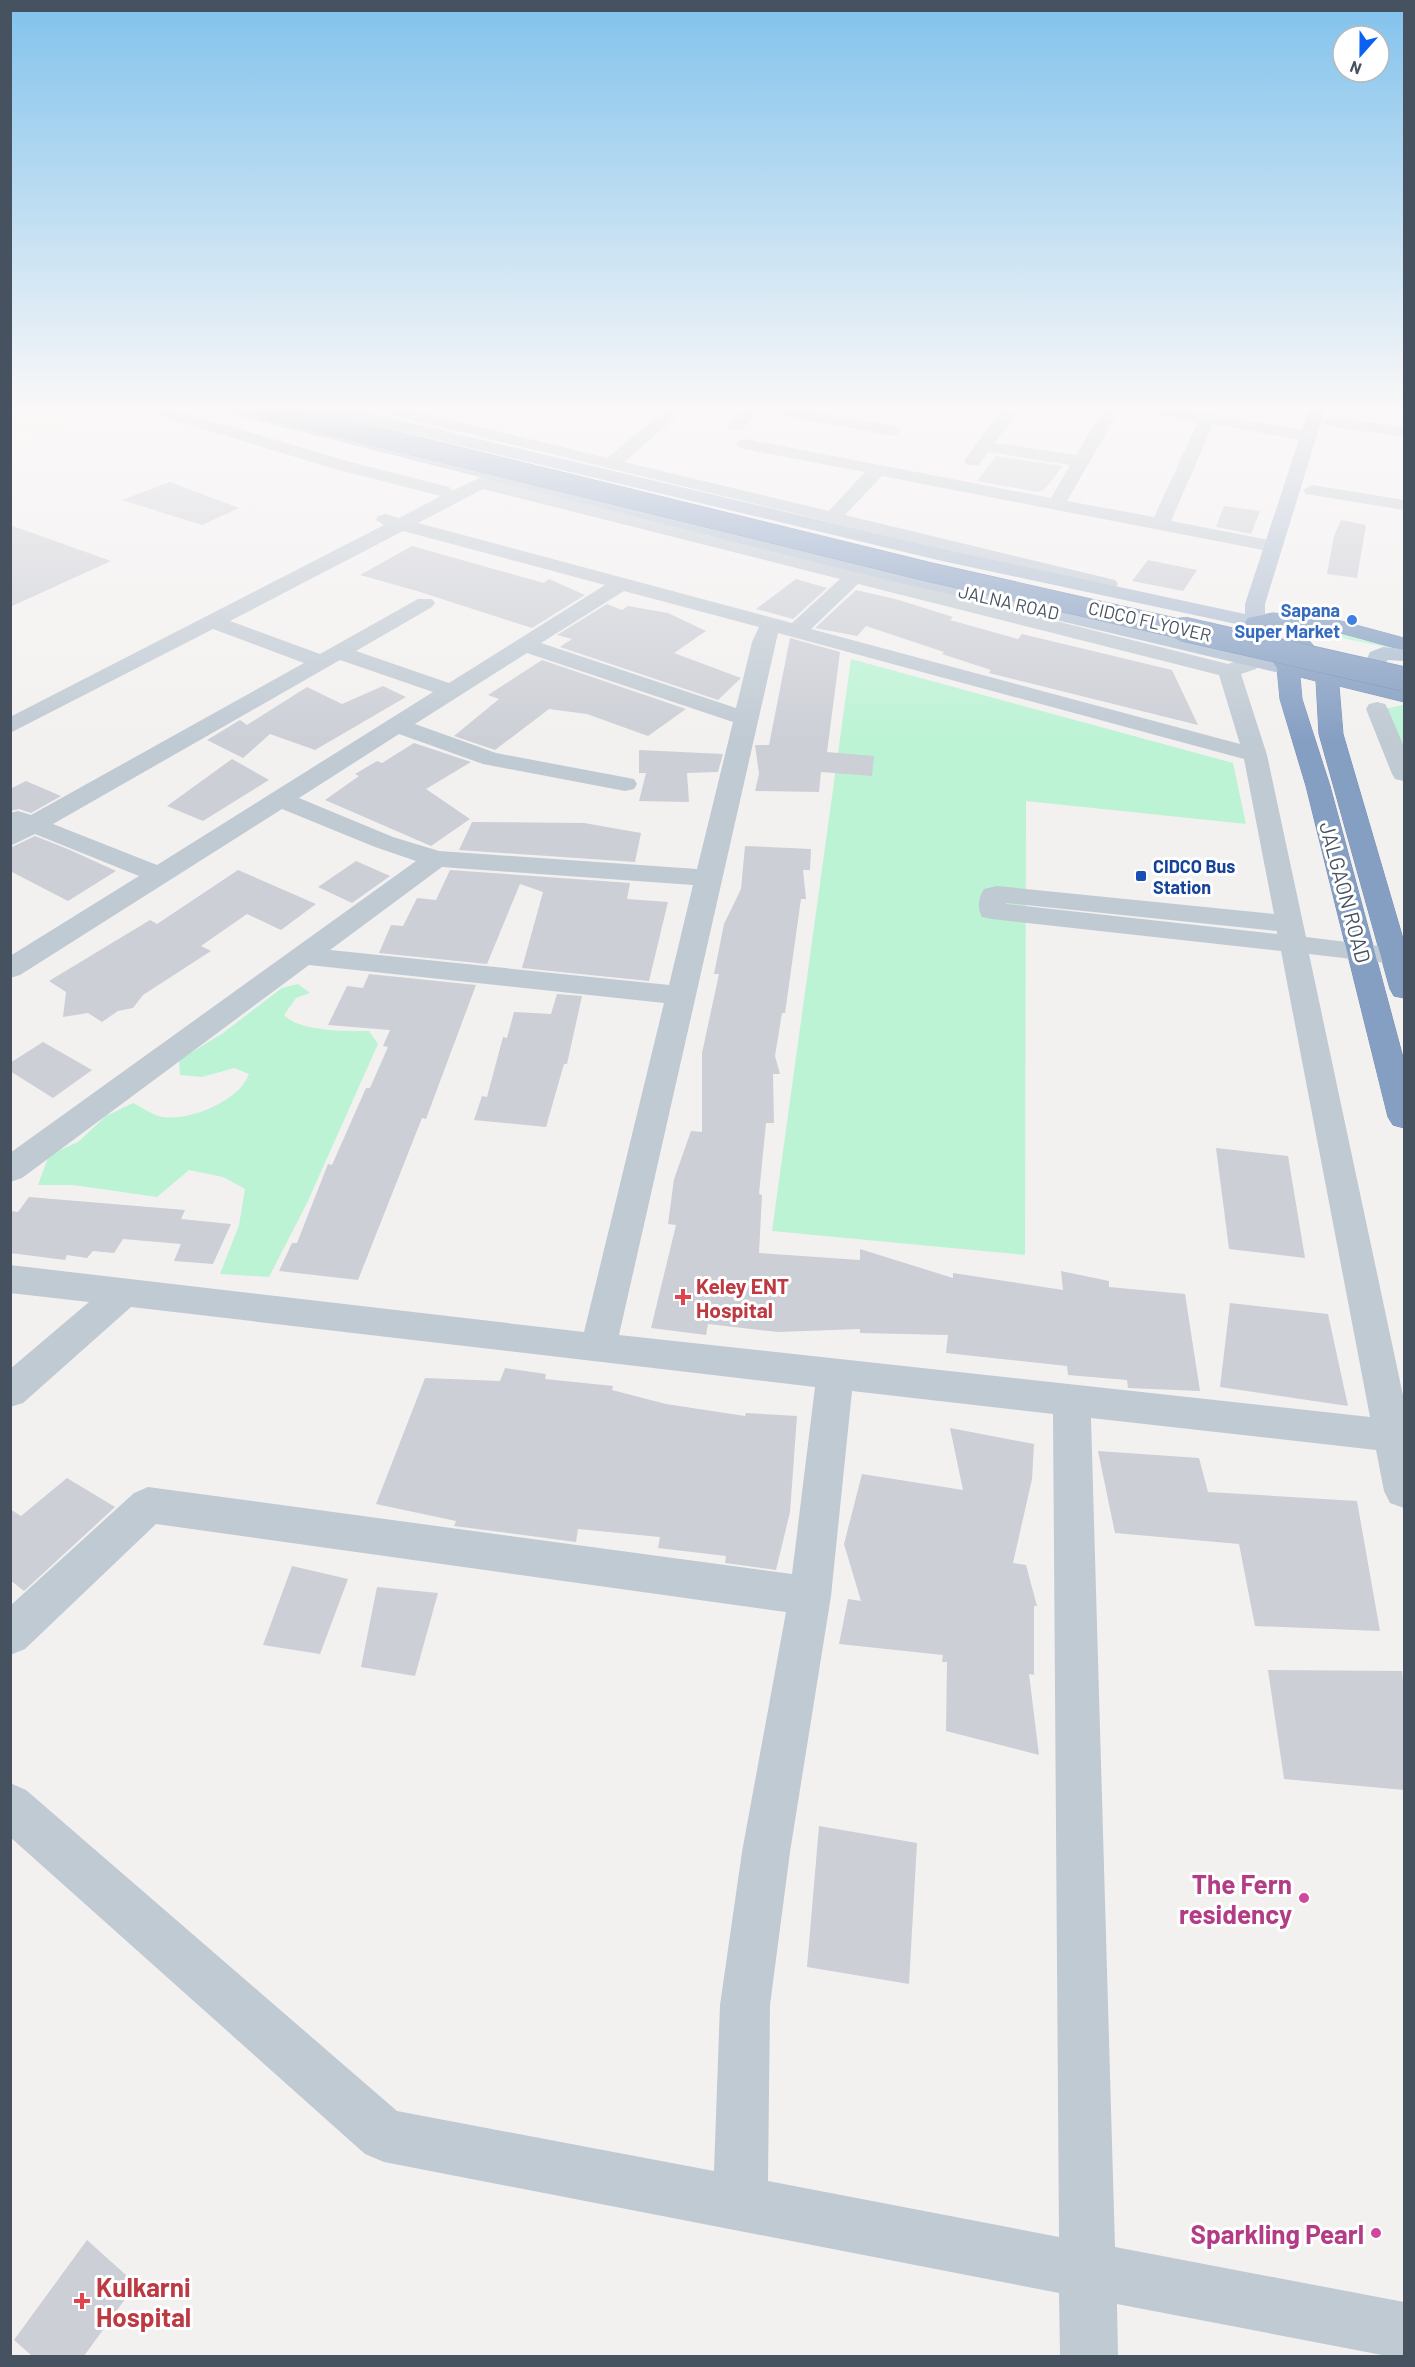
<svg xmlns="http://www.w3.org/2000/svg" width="1415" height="2367" font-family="Barlow,sans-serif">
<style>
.commercial{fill:#fef9ea}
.green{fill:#bcf3d5}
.building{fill:#cccfd6}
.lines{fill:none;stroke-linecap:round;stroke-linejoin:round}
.highway-casing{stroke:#708aae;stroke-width:1}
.minor{fill:#c0cad3;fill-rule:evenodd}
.major{fill:#aebed1;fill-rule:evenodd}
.highway{fill:#859fc3;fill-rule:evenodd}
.highway-bridge-far1-casing{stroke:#708aae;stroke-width:20;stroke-linecap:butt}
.highway-bridge-casing{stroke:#708aae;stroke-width:25;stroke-linecap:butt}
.highway-bridge-far1{stroke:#859fc3;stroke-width:19}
.highway-bridge{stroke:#859fc3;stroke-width:24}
.shop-dot{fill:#3f7fe0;stroke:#fff;stroke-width:2}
.transit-dot{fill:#1a4fb4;stroke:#fff;stroke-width:2}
.health-dot{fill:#e0444e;stroke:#fff;stroke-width:2}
.hotel-dot{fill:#d1479c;stroke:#fff;stroke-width:2}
.labels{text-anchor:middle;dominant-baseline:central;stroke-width:6;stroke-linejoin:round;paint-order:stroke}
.far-street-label{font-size:18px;fill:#475260;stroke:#fff}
.far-shop-label{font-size:18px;font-weight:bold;fill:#366cbe;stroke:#fff;text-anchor:end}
.far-transit-label{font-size:18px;font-weight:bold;fill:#164399;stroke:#fff;text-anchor:start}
.street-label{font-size:21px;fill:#475260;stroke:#fff}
.health-label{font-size:21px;font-weight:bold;fill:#be3a42;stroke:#fff;text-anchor:start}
.near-hotel-label{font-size:26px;font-weight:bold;fill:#b23c85;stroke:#fff;text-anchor:end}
.near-health-label{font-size:26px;font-weight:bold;fill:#be3a42;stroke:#fff;text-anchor:start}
</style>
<rect width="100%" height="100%" fill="#f3f0f0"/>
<path class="commercial" d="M11,409H82L98,414L11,448Z"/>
<g class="green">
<path d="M1302,624L1404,647V651L1299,629Z"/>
<path d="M851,659L1233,763L1246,824L1026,801L1025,1255L772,1231Z"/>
<path d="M1402,705L1404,706V751L1385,709Z"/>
<path d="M298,984L310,993L296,998L284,1015C300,1032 346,1031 369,1031L378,1044L307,1203L269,1277L220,1274L239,1225L245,1189L223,1177L189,1170L157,1197L73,1185H38L49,1155L78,1142L106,1116L133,1103C141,1107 150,1113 158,1116C185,1124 240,1101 249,1074L234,1068L202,1077L180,1075L179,1060L223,1033L282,988Z"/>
</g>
<g class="building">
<path d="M996,456L1063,466L1044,490L1038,492L977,481Z"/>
<path d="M170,482L239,508L202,525L122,500Z"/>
<path d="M1224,506L1260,511L1251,534L1216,527Z"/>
<path d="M1341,520L1366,525L1357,578L1327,574L1334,536Z"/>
<path d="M10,525L111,561L10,607Z"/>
<path d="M412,546L544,583L549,579L585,595L532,628L417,591L360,575Z"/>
<path d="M1148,560L1197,570L1183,591L1132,581Z"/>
<path d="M796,579L827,588L793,619L756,609Z"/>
<path d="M856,590L899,600L953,617L950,620L1018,639L1022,634L1172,670L1198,725L989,673L991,670L942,654L944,652L866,626L857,636L815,628Z"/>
<path d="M607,604L622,610L628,606L668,613L706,631L674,653L741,678L718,700L560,647L572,639L557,635Z"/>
<path d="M790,638L840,652L827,752L874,756L872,776L821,772L819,792L755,791L759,774L755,745H769Z"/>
<path d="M542,660L686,709L648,736L587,714L549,709L495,750L454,736L499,699L488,695Z"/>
<path d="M383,686L406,697L315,750L270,734L243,758L207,740L240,720L247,725L307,687L342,704Z"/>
<path d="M414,743L471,762L426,789L470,819L431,846L325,800L359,776L355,774L377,761L382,763Z"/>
<path d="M639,750L723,754L718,772L687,773L689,802L639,801L646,773H639Z"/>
<path d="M232,759L269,780L203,821L167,806Z"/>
<path d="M26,781L61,796L31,813L19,809L10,811V789Z"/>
<path d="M472,822L584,823L641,833L635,862L459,850Z"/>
<path d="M35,836L70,850L116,871L68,901L10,871V848Z"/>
<path d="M745,846L811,849L810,870H803L806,899H801L785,1013H782L775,1056L780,1074H773L774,1123H766L759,1194L762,1195L759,1253L860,1260V1249L953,1278V1273L1063,1290L1061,1271L1109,1281V1287L1185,1294L1200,1391L1128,1388L1127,1380L1068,1375L1067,1366L946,1353L948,1335L860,1333V1329L778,1332L708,1324L706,1335L651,1328L676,1225L668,1224L674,1179L691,1131L702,1132V1053L719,974H714L724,924L741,889Z"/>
<path d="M356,861L390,876L352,903L318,887Z"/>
<path d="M238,870L316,904L281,930L247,914L201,946L211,951L143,995L133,1008L118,1011L102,1022L88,1013L63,1017L66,992L49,981L150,920L157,924Z"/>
<path d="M450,870L630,883L627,899L668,902L649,981L522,968L543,892L520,884L487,964L379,953L391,925L403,926L417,898L436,900Z"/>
<path d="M369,974L476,985L426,1119L422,1118L358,1280L279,1271L292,1243H297L328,1164L332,1165L366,1088H370L388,1047L383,1046L390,1030L328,1025L347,986L363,988Z"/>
<path d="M557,994L582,996L567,1064H564L546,1127L474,1120L482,1096L487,1097L503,1037L507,1038L514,1012L551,1014Z"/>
<path d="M43,1042L92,1070L53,1098L10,1071V1063Z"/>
<path d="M1216,1148L1288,1156L1305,1258L1229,1249Z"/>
<path d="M29,1197L185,1210L181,1219L231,1224L213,1264L174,1261L181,1244L123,1239L114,1253L93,1251L87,1258L67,1255L65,1260L10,1253V1211L18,1212Z"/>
<path d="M1230,1303L1328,1314L1348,1406L1220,1387Z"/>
<path d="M505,1368L546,1374L545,1379L613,1386L612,1390L666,1404L745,1416L746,1413L797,1416L790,1512L776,1570L725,1563L726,1556L658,1548L660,1537L578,1529L576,1542L454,1526L456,1521L376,1504L425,1378L500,1381Z"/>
<path d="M950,1428L1034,1444L1032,1479L1013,1563L1026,1565L1037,1606H1034V1675L1029,1674L1039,1755L946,1731L947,1662H942L943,1655L839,1644L848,1599L861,1601L844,1544L862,1474L963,1490Z"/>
<path d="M1098,1451L1199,1458L1208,1492L1357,1501L1380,1631L1255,1626L1239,1544L1115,1533Z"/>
<path d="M67,1478L115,1507L24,1591L10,1580V1509L21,1516Z"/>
<path d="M292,1566L348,1579L320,1654L263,1645Z"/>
<path d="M377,1587L438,1593L415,1676L361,1667Z"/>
<path d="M1268,1670L1402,1671L1404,1689V1790L1284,1779Z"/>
<path d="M819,1826L917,1843L909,1984L807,1967Z"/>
<path d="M87,2240L136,2284L84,2356H32L14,2340Z"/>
</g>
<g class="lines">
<defs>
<path id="highway" d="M1273,613L1330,618L1404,638V650C1361,640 1314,621 1269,626L1299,668L1307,666L1284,638L1287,633H1303L1335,672L1404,688V702L1339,686L1343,734L1404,942V998L1394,996L1390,989L1319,734L1316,681L1300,677L1302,699L1330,786L1404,1061V1128L1393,1125L1388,1117L1306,786L1280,699L1277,668L1245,622L1248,618Z"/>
</defs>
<use href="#highway" class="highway-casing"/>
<g class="minor">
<path d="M145,409H172L347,461L449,487L452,491L502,467L511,472L497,481L1228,664L1248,657L1256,659L1259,664L1256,669L1241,674L1267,755L1306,937L1404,949V961L1395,964L1309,954L1404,1400V1508L1390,1503L1384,1491L1376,1450L1091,1418L1115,2247L1404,2302V2356H1387L1117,2304L1118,2356H1060L1059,2293L384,2162L365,2154L10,1837V1783L26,1790L397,2111L714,2171L720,2005L742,1852L786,1612L156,1524L25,1649L10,1655V1606L134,1493L148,1487L792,1574L815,1387L131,1307L23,1403L10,1407V1369L89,1302L10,1293V1265L584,1332L664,1003L309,965L22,1178L10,1182V1153L416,861L375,847L282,809L20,975L10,978V956L139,876L35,834L10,846V827L13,826L10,825V813L18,811L31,815L304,663L213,629L10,733V717L384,525L376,520L378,516L385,514L399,518L441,496L335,469L147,412ZM483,489L840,579L792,623L418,523ZM403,531L605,585L449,683L356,651L432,607L435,603L432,599H418L320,654L230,621ZM858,584L1219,675L1240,744L811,629ZM624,591L759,627L752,642L736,708L541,643ZM778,633L1244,759L1274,914L997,886L984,889C978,898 977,908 982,917L992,919L1281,951L1370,1417L619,1335ZM527,653L733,722L697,869L439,851L393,837L299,798L399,734L483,764L625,791L634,789L637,784L634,779L496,753L415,724ZM340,660L433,692L157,865L53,824ZM442,867L693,885L669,985L330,950ZM1006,903L1277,931V934L1006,904ZM852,1391L1053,1414L1059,2237L768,2181L770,2005L790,1852L831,1596Z"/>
<path d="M377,409H407L607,458L666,409H685L624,462L829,511L865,472L739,448L736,444L739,440L745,439L1051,498L1070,465L988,452L979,465H967L964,461L1002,409H1019L995,443L1076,455L1104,409H1120L1067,501L1154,517L1198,422L1154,414L1146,409H1185L1307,431L1315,436L1307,441L1213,424L1171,521L1280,542L1283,546L1273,552L882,476L845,515L1115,580L1118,584L1115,588L1108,590L379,412Z"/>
<path d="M744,409H762L742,429H730L728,425Z"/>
<path d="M765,409H803L894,426L902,431L894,436L773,414Z"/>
<path d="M1331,417L1404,427V437L1325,426L1323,422L1325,418Z"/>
<path d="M1312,485L1404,500V510L1306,494L1303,490Z"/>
<path d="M1377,702L1385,704L1388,709L1404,747V781L1395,779L1392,774L1366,709L1369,704Z"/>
</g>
<g class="major">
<path d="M221,409H251L846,558L1288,661L1296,663L1299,668L1296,673L1288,675L846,570L223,412Z"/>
<path d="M321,409H352L942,549L1245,614V604L1309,409H1325L1265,604V622L1262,626L1255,628L942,561L329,414Z"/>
<path d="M1383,647L1404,649V661L1388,660L1385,663L1383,677L1394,690L1391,695C1375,699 1363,688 1361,672L1370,652Z"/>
</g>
<use href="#highway" class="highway"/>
<defs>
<path id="highway-bridge-far1" d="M265,409L929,572L1190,631"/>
<path id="highway-bridge" d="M1183,629L1404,679"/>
</defs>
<use href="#highway-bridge-far1" class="highway-bridge-far1-casing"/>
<use href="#highway-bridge" class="highway-bridge-casing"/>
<use href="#highway-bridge-far1" class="highway-bridge-far1"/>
<use href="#highway-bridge" class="highway-bridge"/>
</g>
<linearGradient id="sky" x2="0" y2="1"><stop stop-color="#81c2ec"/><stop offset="0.55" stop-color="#faf8f8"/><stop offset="1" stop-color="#faf8f8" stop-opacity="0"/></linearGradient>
<rect width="1415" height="741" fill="url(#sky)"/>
<circle class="shop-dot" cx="1352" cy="620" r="6"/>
<rect class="transit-dot" x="1135" y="870" width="12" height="12" rx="3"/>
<g class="health-dot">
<path d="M680 1288h6v6h6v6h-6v6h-6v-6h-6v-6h6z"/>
<path d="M79 2292h6v6h6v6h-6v6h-6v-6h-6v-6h6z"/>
</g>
<g class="hotel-dot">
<circle cx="1304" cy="1898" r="6"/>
<circle cx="1376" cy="2233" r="6"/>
</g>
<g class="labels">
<g class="far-street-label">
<text transform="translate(1009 602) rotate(13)">JALNA ROAD</text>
<text transform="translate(1150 621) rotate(13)">CIDCO FLYOVER</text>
</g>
<g class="far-shop-label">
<text x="1340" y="610">Sapana<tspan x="1340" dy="21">Super Market</tspan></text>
</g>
<g class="far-transit-label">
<text x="1153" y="866">CIDCO Bus<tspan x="1153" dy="21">Station</tspan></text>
</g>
<g class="street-label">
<text transform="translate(1346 892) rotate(75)">JALGAON ROAD</text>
</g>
<g class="health-label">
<text x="696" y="1285">Keley ENT<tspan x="696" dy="24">Hospital</tspan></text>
</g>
<g class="near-hotel-label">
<text x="1292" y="1883">The Fern<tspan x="1292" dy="30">residency</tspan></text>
<text x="1364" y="2233">Sparkling Pearl</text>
</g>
<g class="near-health-label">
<text x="96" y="2286">Kulkarni<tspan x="96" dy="30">Hospital</tspan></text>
</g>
</g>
<rect width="1415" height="2367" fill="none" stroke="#475260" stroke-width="24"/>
<g transform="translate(1361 54) rotate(201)"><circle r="28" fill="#ffffff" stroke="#b5babf" stroke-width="1.5"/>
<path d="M0-4.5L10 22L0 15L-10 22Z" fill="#0b62f2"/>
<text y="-9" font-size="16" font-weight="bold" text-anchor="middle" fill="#475260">N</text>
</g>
</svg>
